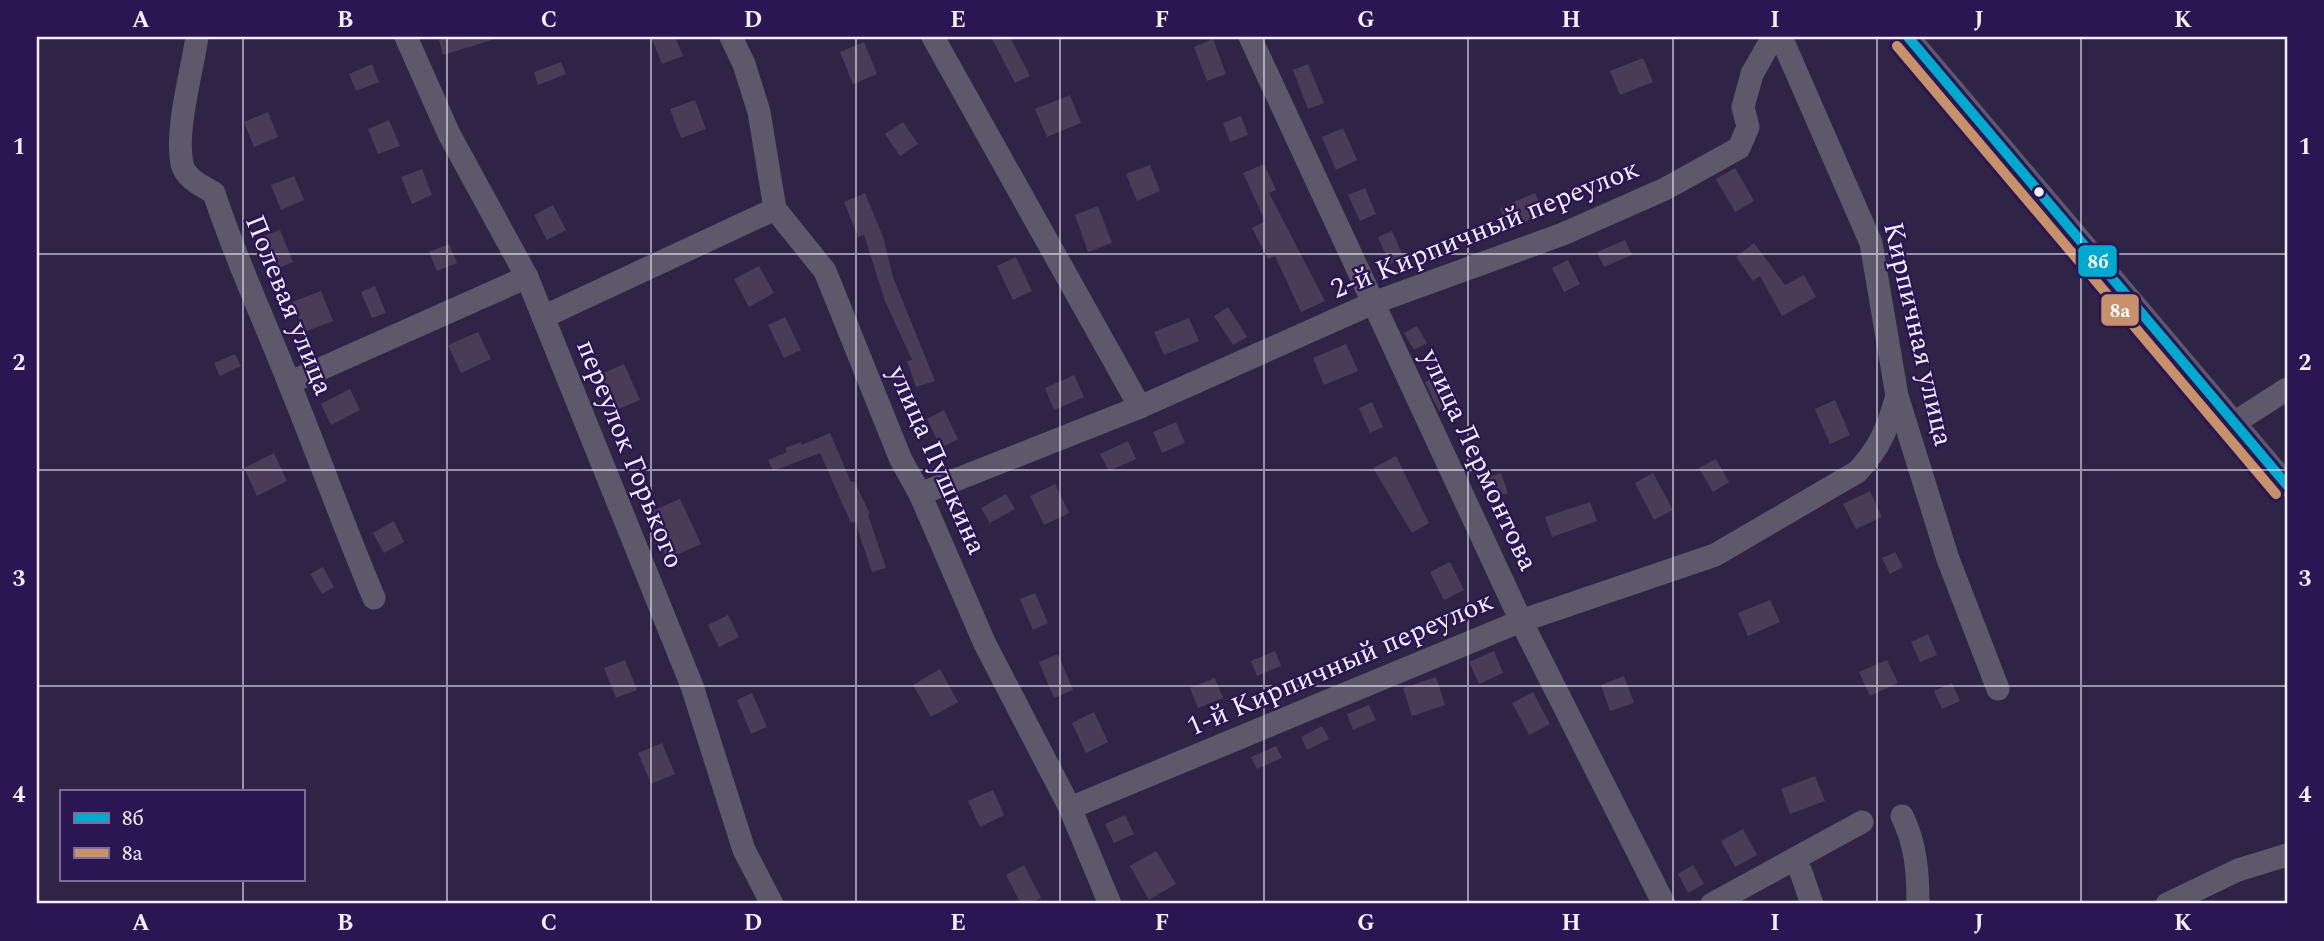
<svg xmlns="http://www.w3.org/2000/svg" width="2324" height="941" font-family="Spectral,serif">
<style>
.building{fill:#493c57}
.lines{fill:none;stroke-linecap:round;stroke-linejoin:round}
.minor{stroke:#5d586a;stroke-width:23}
.bus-1-casing{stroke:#2b1653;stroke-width:16}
.bus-2-casing{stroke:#2b1653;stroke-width:16}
.bus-1{stroke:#00a9ce;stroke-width:10}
.bus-2{stroke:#c7916a;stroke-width:10}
.grid{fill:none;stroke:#f2efff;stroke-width:2;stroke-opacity:0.55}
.bus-dot{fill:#f2efff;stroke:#2b1653;stroke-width:2.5}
.labels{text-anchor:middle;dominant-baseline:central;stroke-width:5;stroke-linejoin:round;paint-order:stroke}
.street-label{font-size:28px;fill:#f2efff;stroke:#2b1653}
.line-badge{stroke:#2b1653;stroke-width:2.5}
.badge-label{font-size:19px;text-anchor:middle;font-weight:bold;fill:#fff}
.neatline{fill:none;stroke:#f2efff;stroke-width:2.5}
.grid-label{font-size:23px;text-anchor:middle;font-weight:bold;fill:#f2efff}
</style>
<rect width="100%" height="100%" fill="#2f2445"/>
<g class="building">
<path d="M449,37H492V40L443,55L439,40Z"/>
<path d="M651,37H675L683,56L662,64Z"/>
<path d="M991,37H1010L1030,76L1015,83Z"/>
<path d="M1213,39L1226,74L1207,81L1194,47Z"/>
<path d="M864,42L877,74L853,84L840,52Z"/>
<path d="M1643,58L1653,82L1620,95L1610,71Z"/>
<path d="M561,62L566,74L538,85L534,72Z"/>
<path d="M372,64L379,82L356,91L349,74Z"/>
<path d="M1308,64L1324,103L1308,109L1293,70Z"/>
<path d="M1070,95L1081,123L1047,137L1035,109Z"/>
<path d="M695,100L706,129L681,138L670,109Z"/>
<path d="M268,112L278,137L254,147L244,122Z"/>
<path d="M1241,116L1248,135L1230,142L1223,123Z"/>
<path d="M389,120L400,146L378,154L368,129Z"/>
<path d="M903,122L918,144L900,156L885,134Z"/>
<path d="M1343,128L1357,160L1336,170L1322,137Z"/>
<path d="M1264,164L1276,190L1269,193L1325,301L1301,312L1275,256L1268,259L1252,228L1265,221L1243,173Z"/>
<path d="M1150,165L1160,191L1137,201L1126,174Z"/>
<path d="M1735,168L1754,201L1735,212L1716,179Z"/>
<path d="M422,169L432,195L412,204L401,177Z"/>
<path d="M294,176L304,200L281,210L271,185Z"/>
<path d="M1365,188L1376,214L1360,221L1348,195Z"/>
<path d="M865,193L883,237L893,277L935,381L916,387L907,361L912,360L885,301L864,235L858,237L844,202Z"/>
<path d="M1535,193L1544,213L1509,229L1500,208Z"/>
<path d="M553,205L566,230L547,240L534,215Z"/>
<path d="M1098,206L1112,243L1088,252L1075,215Z"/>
<path d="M280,230L293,262L272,271L258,238Z"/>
<path d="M1392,231L1404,258L1390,264L1378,237Z"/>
<path d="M1625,240L1632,255L1604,267L1597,252Z"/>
<path d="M1754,243L1785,285L1804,275L1816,297L1782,316L1760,276L1753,281L1736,257Z"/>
<path d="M449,244L457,263L437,271L429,252Z"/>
<path d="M1016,257L1032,291L1013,300L997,266Z"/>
<path d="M1568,260L1580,284L1564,292L1552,268Z"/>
<path d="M759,266L774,293L749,307L734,279Z"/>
<path d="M375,286L386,313L372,318L361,292Z"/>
<path d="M321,291L333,321L304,332L292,302Z"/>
<path d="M1228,307L1247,337L1233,345L1214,316Z"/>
<path d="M785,317L801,350L784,358L768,325Z"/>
<path d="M1189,318L1199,341L1164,355L1154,332Z"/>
<path d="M1417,326L1427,343L1414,350L1404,333Z"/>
<path d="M478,332L491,359L461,373L448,345Z"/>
<path d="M1346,344L1358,371L1324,385L1313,358Z"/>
<path d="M235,354L241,366L220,376L214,363Z"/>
<path d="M624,364L640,400L616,410L601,374Z"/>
<path d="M1446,373L1459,401L1439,411L1425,382Z"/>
<path d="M1074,375L1084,397L1054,410L1045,388Z"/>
<path d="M350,389L360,410L331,425L321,404Z"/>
<path d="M1835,400L1850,435L1830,444L1815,409Z"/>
<path d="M1372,402L1383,427L1370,433L1359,408Z"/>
<path d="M944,410L958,439L941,448L927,419Z"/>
<path d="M1176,422L1185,443L1162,453L1153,432Z"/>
<path d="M830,433L851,482L854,481L870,514L868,515L886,568L872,572L855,521L851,523L820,453L773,471L768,460L787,452L785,448L801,442L802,445Z"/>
<path d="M1128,441L1136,459L1109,471L1100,454Z"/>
<path d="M274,453L287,481L257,496L244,468Z"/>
<path d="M1396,456L1429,523L1412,533L1373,468Z"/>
<path d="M1716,459L1729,482L1713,492L1699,468Z"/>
<path d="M1501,473L1508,493L1493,498L1486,478Z"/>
<path d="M1653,473L1673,510L1654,520L1635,483Z"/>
<path d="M1055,484L1069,513L1044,525L1030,496Z"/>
<path d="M1870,491L1882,517L1856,529L1843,504Z"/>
<path d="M1006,494L1015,509L990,523L981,508Z"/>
<path d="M680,499L701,544L667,559L647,513Z"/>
<path d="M1590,502L1597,521L1552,537L1545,517Z"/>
<path d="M394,521L404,542L384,553L373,533Z"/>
<path d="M1895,552L1903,567L1890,574L1882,558Z"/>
<path d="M1450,562L1464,590L1444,600L1430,572Z"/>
<path d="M323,567L334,587L322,594L310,574Z"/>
<path d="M1035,593L1048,623L1033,630L1020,599Z"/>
<path d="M1770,600L1780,622L1748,636L1738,613Z"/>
<path d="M728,615L739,637L719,647L708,625Z"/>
<path d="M1928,634L1937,655L1920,662L1911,642Z"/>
<path d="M1275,651L1281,666L1257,676L1251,661Z"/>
<path d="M1494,651L1503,673L1479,684L1469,662Z"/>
<path d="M1058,654L1073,690L1054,698L1039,662Z"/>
<path d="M625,660L637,690L616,698L604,668Z"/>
<path d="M1887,660L1898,683L1870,696L1859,672Z"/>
<path d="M940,669L958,702L931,717L913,685Z"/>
<path d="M1624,676L1634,703L1610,711L1601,685Z"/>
<path d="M1436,677L1445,705L1412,716L1403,688Z"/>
<path d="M1215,678L1223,698L1198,708L1190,688Z"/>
<path d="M1952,683L1960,701L1942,709L1934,691Z"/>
<path d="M1533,692L1550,724L1529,735L1512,703Z"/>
<path d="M752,693L767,727L751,734L737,700Z"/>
<path d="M1369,705L1376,720L1353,730L1347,714Z"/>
<path d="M1094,712L1108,742L1086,753L1072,723Z"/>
<path d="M1322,726L1329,739L1307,750L1301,737Z"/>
<path d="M662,743L675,774L651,784L638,753Z"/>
<path d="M1276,746L1282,758L1257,769L1251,757Z"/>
<path d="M1815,776L1825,801L1790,814L1781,789Z"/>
<path d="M993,790L1004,815L980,827L968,801Z"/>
<path d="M1125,815L1134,834L1114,843L1105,824Z"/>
<path d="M1743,829L1757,855L1735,867L1721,841Z"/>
<path d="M1156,851L1176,884L1149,900L1130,866Z"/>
<path d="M1024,865L1041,898L1029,904H1021L1006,875Z"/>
<path d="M1693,865L1704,884L1688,893L1678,874Z"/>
</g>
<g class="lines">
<g class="minor">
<path d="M197,37C192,72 175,129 182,164C185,178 202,186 214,193C235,258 264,319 289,383C318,454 344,527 374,598"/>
<path d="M406,37L449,134L527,277L692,686L744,850L772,904"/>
<path d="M731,37L744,64L759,112L775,209L825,271L901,460L920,494L985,644L1070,808L1110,904"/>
<path d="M933,37L1140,407"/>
<path d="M1250,37L1521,621L1664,904"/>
<path d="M1781,37L1871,243L1897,396L1948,559L1998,689"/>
<path d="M1908,37L2287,485"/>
<path d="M543,317L775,209"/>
<path d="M289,383L527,277"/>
<path d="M2234,423L2287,389"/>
<path d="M920,494L1140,407L1373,303L1563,234L1665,189L1739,148L1748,127L1743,107L1752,74L1773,37"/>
<path d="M1070,808L1521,621L1715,555L1857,472C1880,448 1888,427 1897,396"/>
<path d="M1902,816C1916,844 1918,873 1918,904"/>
<path d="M1801,872L1812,904"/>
<path d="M1712,904L1862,822"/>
<path d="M2167,904L2238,870L2287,855"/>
</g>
<defs>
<path id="bus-1" d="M1908,37L2287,485"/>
<path id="bus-2" d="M1897,46L2276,494"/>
</defs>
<use href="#bus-1" class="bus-1-casing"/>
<use href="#bus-2" class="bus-2-casing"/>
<use href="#bus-1" class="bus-1"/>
<use href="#bus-2" class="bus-2"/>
</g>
<path class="grid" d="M243,37V792M447,37V904M651,37V904M856,37V904M1060,37V904M1264,37V904M1468,37V904M1673,37V904M1877,37V904M2081,37V904M37,254H2287M37,470H2287M37,686H2287M243,880V904"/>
<circle class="bus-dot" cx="2039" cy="192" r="6"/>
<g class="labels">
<g class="street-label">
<text transform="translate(1485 229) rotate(-22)">2-й Кирпичный переулок</text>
<text transform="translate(289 305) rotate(68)">Полевая улица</text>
<text transform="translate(1918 334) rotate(77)">Кирпичная улица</text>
<text transform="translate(630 454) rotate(68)">переулок Горького</text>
<text transform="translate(937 460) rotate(66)">улица Пушкина</text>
<text transform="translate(1479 460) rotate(65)">улица Лермонтова</text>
<text transform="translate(1340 664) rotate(-23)">1-й Кирпичный переулок</text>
</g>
</g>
<g class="line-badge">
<rect x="2077" y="244" width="41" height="34" rx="7" fill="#00a9ce"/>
<rect x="2100" y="293" width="40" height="34" rx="7" fill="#c7916a"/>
</g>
<g class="badge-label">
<text x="2098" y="268">8б</text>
<text x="2120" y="317">8а</text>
</g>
<rect width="2324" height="941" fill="none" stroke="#2b1653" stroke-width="77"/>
<rect x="60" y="790" width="245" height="91" fill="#2b1653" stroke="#7b6d98" stroke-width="2"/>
<rect x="74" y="813" width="35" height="10" fill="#00a9ce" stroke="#7b6d98" stroke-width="2"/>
<text x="122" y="825" font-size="21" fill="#f2efff">8б</text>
<rect x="74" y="848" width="35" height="10" fill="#c7916a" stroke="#7b6d98" stroke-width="2"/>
<text x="122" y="860" font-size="21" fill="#f2efff">8а</text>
<rect x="38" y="38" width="2248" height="864" class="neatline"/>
<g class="grid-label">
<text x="141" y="27">A</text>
<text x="345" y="27">B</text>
<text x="549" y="27">C</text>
<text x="753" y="27">D</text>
<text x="958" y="27">E</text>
<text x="1162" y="27">F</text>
<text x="1366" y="27">G</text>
<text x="1571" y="27">H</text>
<text x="1775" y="27">I</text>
<text x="1979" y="27">J</text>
<text x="2183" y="27">K</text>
<text x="19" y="154">1</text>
<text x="2305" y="154">1</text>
<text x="19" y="370">2</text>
<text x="2305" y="370">2</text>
<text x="19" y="586">3</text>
<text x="2305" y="586">3</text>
<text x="19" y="802">4</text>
<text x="2305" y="802">4</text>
<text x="141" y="930">A</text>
<text x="345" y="930">B</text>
<text x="549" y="930">C</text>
<text x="753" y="930">D</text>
<text x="958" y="930">E</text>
<text x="1162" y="930">F</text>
<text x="1366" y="930">G</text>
<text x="1571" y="930">H</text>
<text x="1775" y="930">I</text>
<text x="1979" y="930">J</text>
<text x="2183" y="930">K</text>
</g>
</svg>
